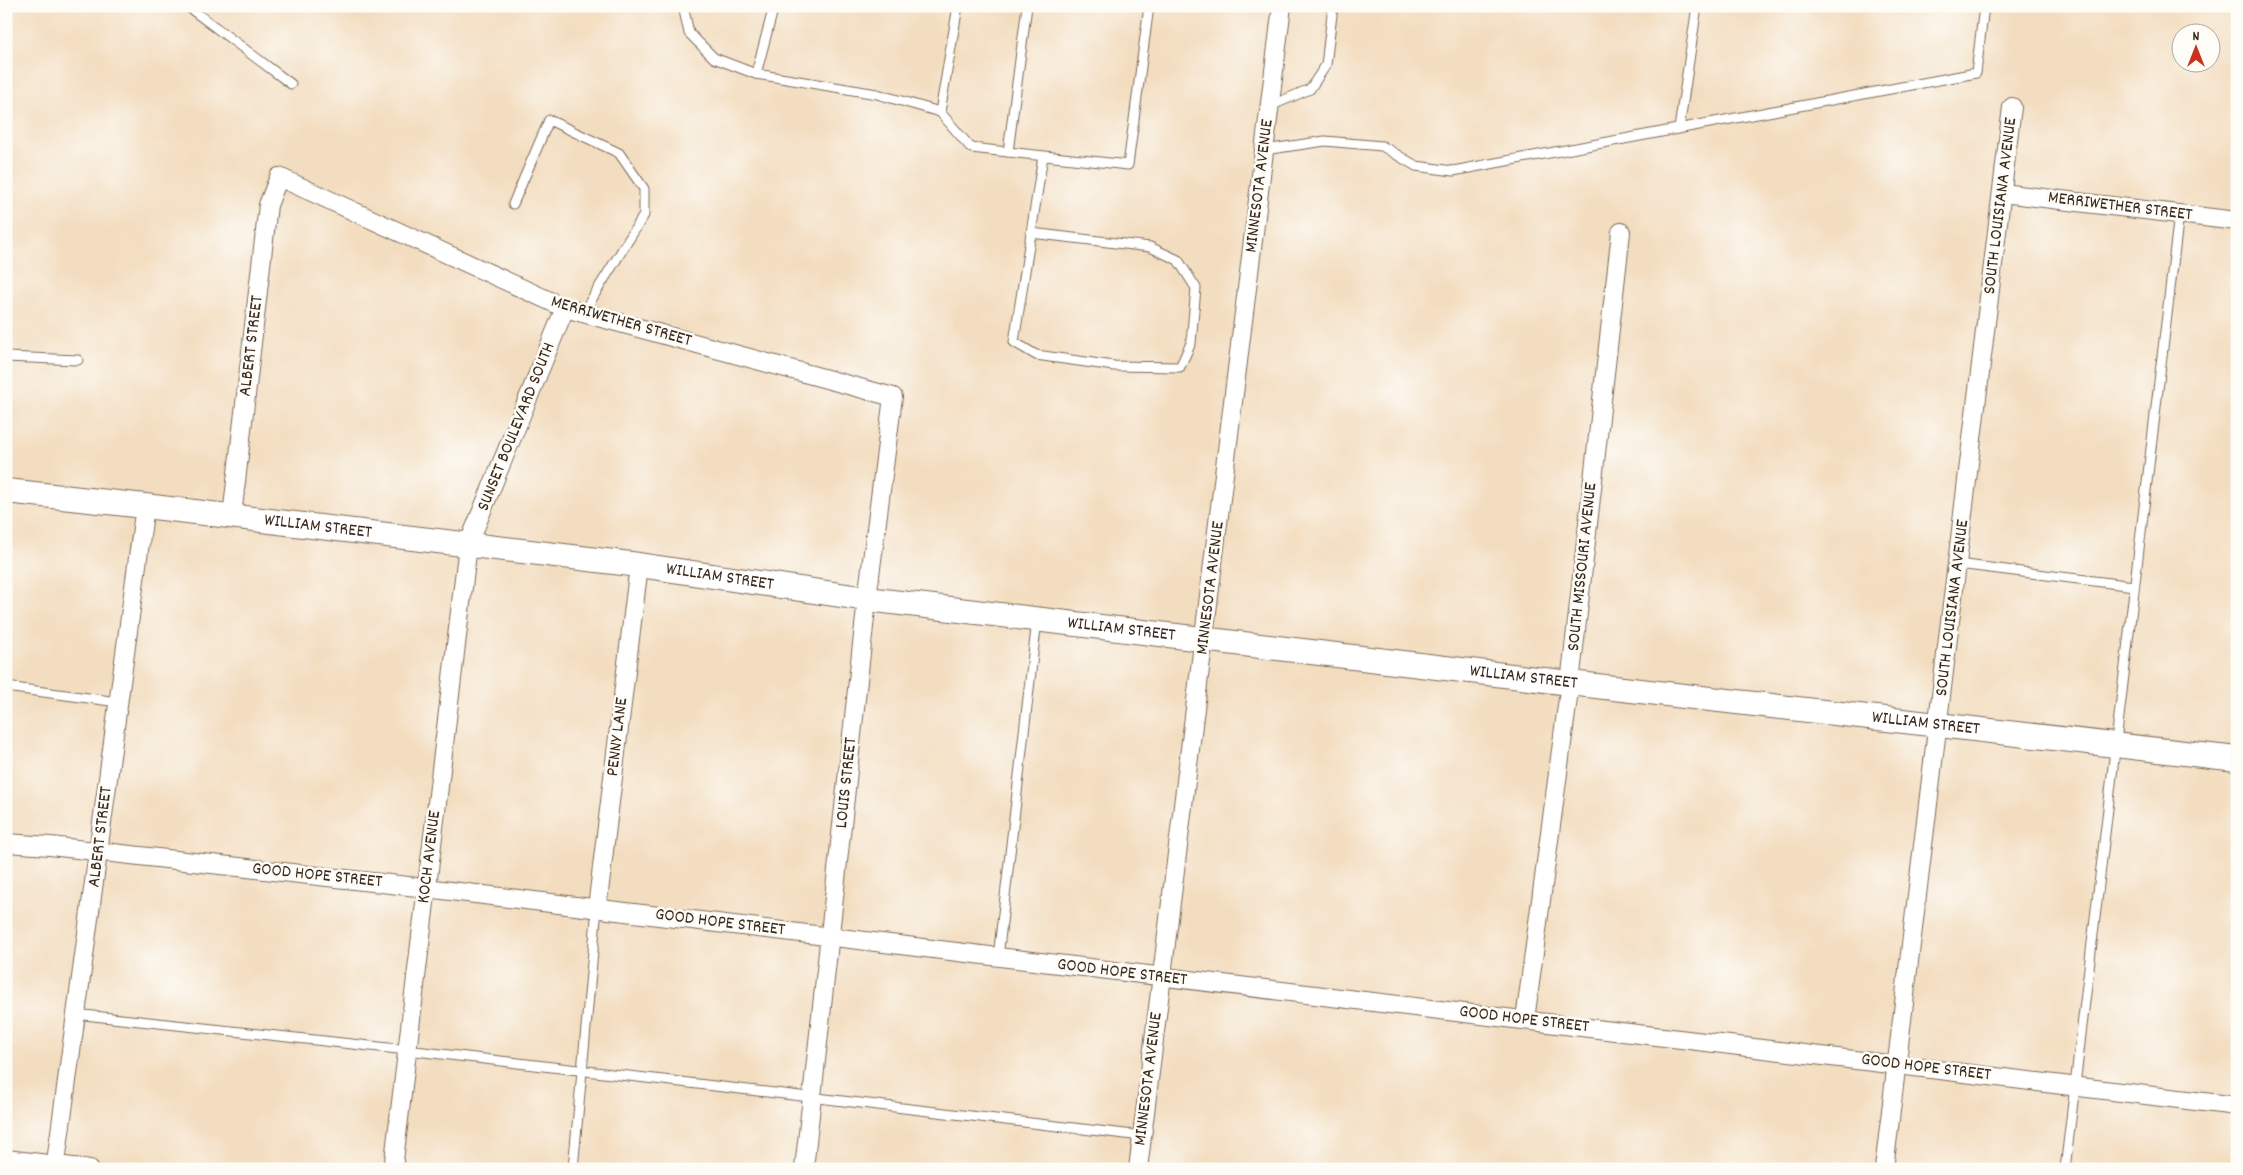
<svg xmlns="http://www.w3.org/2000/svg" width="2243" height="1175" font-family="Dekko,sans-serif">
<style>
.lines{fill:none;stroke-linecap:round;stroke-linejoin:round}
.lane-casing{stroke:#7b6957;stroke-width:11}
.street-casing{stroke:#7b6957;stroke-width:20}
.secondary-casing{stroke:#7b6957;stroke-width:26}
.lane{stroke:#fff;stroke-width:9}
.street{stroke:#fff;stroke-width:18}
.secondary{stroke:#fff;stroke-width:24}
.labels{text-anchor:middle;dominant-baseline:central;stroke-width:5;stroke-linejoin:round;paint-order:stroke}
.street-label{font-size:18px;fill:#3b2a1e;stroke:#fdfcf7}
</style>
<rect width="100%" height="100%" fill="#fdfcf7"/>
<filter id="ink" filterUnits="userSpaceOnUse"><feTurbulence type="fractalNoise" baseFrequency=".02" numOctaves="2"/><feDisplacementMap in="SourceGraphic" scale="10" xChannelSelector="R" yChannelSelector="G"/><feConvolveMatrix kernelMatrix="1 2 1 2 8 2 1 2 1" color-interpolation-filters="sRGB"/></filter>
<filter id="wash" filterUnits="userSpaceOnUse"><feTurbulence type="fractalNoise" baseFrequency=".0096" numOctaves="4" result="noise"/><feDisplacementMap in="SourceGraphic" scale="20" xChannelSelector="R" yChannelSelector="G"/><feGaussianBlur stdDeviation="1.12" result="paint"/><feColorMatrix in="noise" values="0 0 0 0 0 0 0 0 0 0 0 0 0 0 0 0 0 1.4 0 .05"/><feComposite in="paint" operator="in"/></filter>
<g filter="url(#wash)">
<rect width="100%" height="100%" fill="#f3ddc0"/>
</g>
<g filter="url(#ink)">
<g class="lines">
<defs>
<g id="lane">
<path d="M187,6L291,84"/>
<path d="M683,6L689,33L714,58L756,74L877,94L940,112L958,6"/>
<path d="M756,74L774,6"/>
<path d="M1270,106L1310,89L1326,65L1333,6"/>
<path d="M940,112L971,148L1128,165L1149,6"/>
<path d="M1679,129L1697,6"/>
<path d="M1264,150L1325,141L1382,146L1416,166L1453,171L1976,73L1984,6"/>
<path d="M1008,152L1027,6"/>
<path d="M513,204L549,120L619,153L644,189V215L583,313"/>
<path d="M1031,233L1150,247L1178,260L1196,288L1191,343L1180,367L1114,366L1036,355L1014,342L1043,156"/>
<path d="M6,357L78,360"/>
<path d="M1958,564L2134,586"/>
<path d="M6,687L118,702"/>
<path d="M998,957L1037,620"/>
<path d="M75,1014L407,1050L1142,1136"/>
<path d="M573,1169L597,908"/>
<path d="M2065,1169L2179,214"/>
</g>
<g id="street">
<path d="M2002,193L2237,221"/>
<path d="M232,516L268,205L279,177L565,308L893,397L867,599L804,1169"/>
<path d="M6,843L50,846L426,888L2237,1106"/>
<path d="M597,908L639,565"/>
<path d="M1525,1020L1570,683L1621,232"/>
<path d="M6,1159L90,1169"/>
<path d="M55,1169L145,506"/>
<path d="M393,1169L468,545L565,308"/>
<path d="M1138,1169L1282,6"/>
<path d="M1884,1169L2012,107"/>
</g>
<g id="secondary">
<path id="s1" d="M6,491L145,506L639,565L867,599L1570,683L2237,759"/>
</g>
</defs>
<use href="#lane" class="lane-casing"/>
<use href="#street" class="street-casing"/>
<use href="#secondary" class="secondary-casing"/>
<use href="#lane" class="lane"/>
<use href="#street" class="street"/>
<use href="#secondary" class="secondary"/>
</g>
</g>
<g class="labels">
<g class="street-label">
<text transform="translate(1260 186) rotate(-83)">MINNESOTA AVENUE</text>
<text transform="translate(2001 206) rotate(-83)">SOUTH LOUISIANA AVENUE</text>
<text transform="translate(2120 207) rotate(7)">MERRIWETHER STREET</text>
<text transform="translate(621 322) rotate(16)">MERRIWETHER STREET</text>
<text transform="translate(252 346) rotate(-83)">ALBERT STREET</text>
<text transform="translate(517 427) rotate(-68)">SUNSET BOULEVARD SOUTH</text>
<text stroke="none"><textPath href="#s1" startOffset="314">WILLIAM STREET</textPath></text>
<text transform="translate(1583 567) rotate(-84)">SOUTH MISSOURI AVENUE</text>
<text stroke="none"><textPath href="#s1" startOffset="719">WILLIAM STREET</textPath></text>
<text transform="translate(1211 588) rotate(-83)">MINNESOTA AVENUE</text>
<text transform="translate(1953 608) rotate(-83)">SOUTH LOUISIANA AVENUE</text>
<text stroke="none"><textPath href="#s1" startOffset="1124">WILLIAM STREET</textPath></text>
<text stroke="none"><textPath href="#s1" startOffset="1529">WILLIAM STREET</textPath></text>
<text stroke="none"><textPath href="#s1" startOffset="1934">WILLIAM STREET</textPath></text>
<text transform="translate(618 737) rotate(-83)">PENNY LANE</text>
<text transform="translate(847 783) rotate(-84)">LOUIS STREET</text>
<text transform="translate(101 837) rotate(-83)">ALBERT STREET</text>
<text transform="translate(430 857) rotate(-83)">KOCH AVENUE</text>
<text transform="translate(317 876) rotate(6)">GOOD HOPE STREET</text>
<text transform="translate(720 923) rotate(7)">GOOD HOPE STREET</text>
<text transform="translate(1122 973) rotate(7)">GOOD HOPE STREET</text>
<text transform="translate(1524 1020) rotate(7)">GOOD HOPE STREET</text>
<text transform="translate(1926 1068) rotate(7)">GOOD HOPE STREET</text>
<text transform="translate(1149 1079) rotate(-83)">MINNESOTA AVENUE</text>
</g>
</g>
<rect width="2243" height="1175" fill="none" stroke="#fdfcf7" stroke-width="25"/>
<g transform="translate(2196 48)"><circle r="24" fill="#fdfcf7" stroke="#afa8a0"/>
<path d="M0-4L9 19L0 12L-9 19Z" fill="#c8321e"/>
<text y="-8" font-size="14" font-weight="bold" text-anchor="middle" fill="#3b2a1e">N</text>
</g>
</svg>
